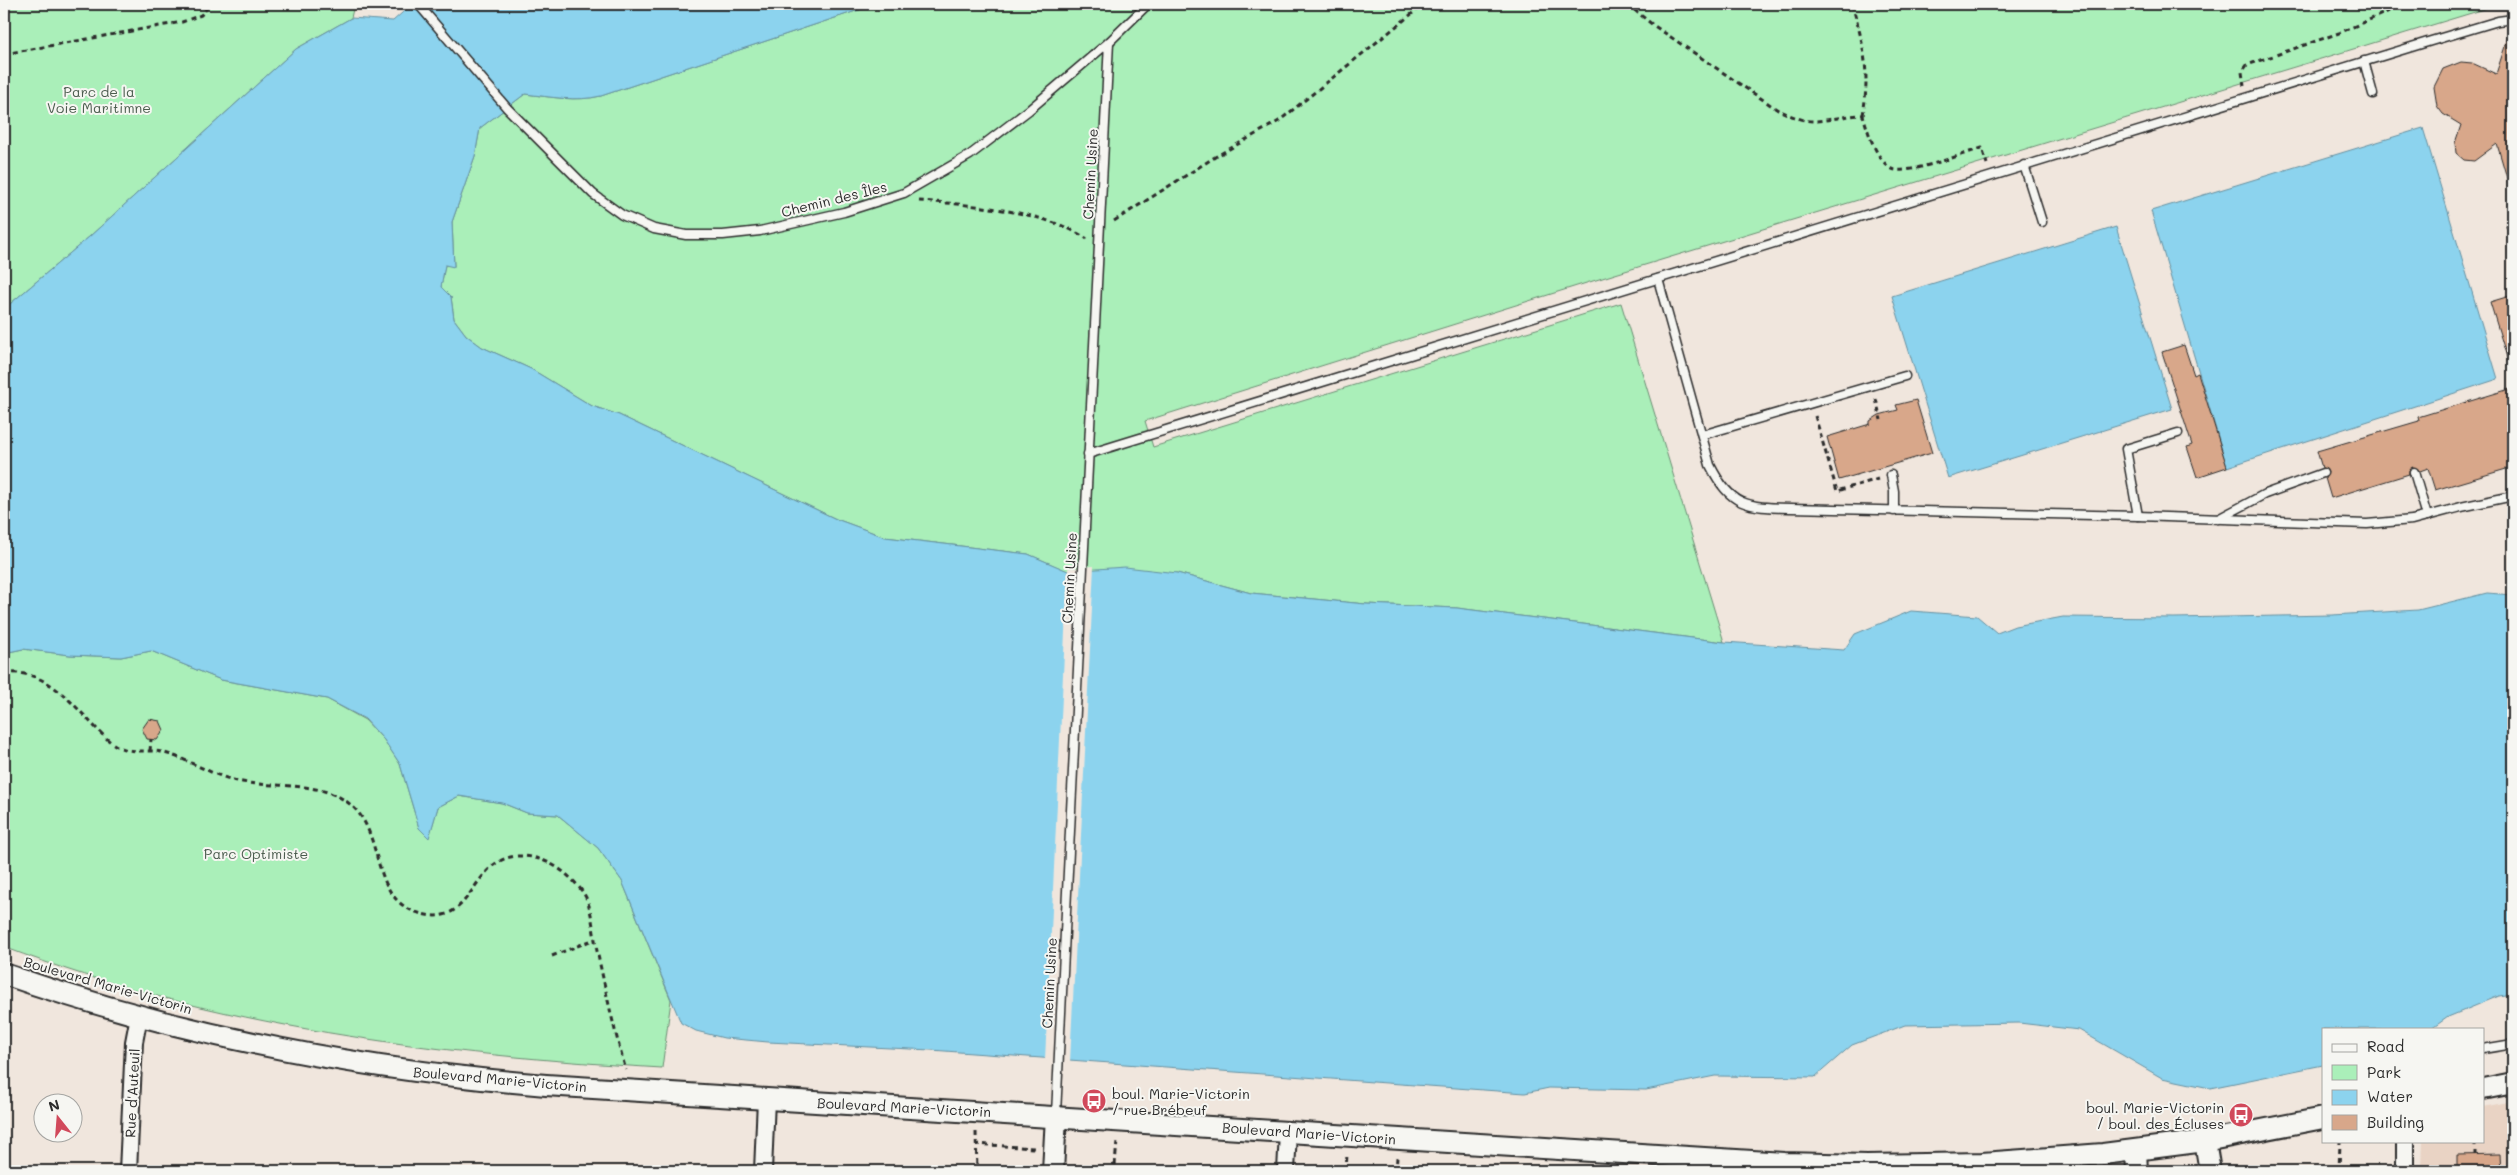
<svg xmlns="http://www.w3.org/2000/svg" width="2517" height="1175" font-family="Mali,sans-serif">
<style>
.built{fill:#e9d3c4}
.green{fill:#aaefb9;stroke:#6a8d72}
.water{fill:#8cd3ee;stroke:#6590a0}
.pier{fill:#f0e6dd}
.building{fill:#d8a78a;stroke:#2b2b2b}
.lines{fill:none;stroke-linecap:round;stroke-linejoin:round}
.service-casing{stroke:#2b2b2b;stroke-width:11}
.minor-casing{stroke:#2b2b2b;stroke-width:20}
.tertiary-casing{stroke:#2b2b2b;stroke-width:24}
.path{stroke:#2b2b2b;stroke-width:3;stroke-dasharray:5 4;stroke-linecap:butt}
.service{stroke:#f6f6f2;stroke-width:8}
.minor{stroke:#f6f6f2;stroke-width:16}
.tertiary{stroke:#f6f6f2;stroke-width:20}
.labels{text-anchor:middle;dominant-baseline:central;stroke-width:4;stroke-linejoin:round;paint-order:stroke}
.park-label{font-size:14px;fill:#4b5c4e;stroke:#f6f6f2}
.street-label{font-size:14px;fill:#2b2b2b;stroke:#f6f6f2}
.poi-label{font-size:14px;fill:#2b2b2b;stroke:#f6f6f2;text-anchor:start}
</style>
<rect width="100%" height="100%" fill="#f0e6dd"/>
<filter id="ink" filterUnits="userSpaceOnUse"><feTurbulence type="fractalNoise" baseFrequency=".02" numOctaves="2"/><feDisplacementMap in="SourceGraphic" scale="10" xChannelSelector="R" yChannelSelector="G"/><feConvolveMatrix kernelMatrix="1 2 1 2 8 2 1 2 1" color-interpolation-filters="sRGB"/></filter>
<g filter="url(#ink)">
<path class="built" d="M2513,1101V1171H2422L2423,1141H2483V1107Z"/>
<g class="green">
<path d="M4,4H336L353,9L351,18L296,49L89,237L4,309Z"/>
<path d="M877,4H2501L1612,275L1145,421L1153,447L1621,303L1724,642L1457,608L1366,604L1251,593L1177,573L1067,571L1028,554L885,537L836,519L619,415L592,406L531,369L482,347L466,335L454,319L451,297L441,287L445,265L454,266L452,222L475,156L480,128L525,94C551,97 576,102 601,96Z"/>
<path d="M23,649L70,655L121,657L151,651L221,680L327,699L365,720L384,740L400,764L419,828L429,837L438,807L459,796L502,803L527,813L558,815L598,848L622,881L671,1000L662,1068C438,1055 214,1027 4,947V653Z"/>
</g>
<g class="water">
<path d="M412,4H877L601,96C576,102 551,97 525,94L480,128L475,156L452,222L454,267L445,265L441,287L451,297L454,319L466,335L482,347L531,369L592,406L619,415L836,519L885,537L1028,554L1068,571L1125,567L1177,573L1251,593L1366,604L1457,608L1724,642L1844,650L1855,634L1911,611L1977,616L1997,633L2015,626L2063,617L2174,618L2332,615L2418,610L2487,593L2513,595V994L2499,996L2448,1017L2431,1029H2323V1065L2210,1088L2162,1078L2079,1030L2019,1023L1905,1025L1852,1045L1815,1077L1715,1076L1646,1090L1549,1088L1525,1093L931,1050L768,1042L724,1038L696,1031L681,1023L622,881L598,848L558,815L527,813L502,803L459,796L438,807L429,838L419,828L400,764L384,740L365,719L327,699L221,680L151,651L121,657L70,655L23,649L4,653V309L89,237L296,49L351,18L393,21Z"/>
<path d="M2423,128L2498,379L2227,467L2151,211Z"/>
<path d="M2116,227L2172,409L1948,478L1892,296Z"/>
</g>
<path class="pier" d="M1094,566L1070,1062L1045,1060L1068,568Z"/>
<g class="building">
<path d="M2510,31L2513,32V184L2509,185L2497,144L2474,161L2464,160L2456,153L2455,143L2461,125L2443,114L2437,106L2434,87L2443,69L2461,62L2472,63L2496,74Z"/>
<path d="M2513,295V363L2509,364L2490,302Z"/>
<path d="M2184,345L2194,375L2198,373L2227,467L2197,477L2187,447L2192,445L2162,352Z"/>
<path d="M2513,388V467L2435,490L2428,468L2420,471L2413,467L2409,470V474L2331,498L2325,478L2328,472L2322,468L2317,451L2419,421L2418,417Z"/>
<path d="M1916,400L1932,453L1839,480L1827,437L1870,424V421L1879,415L1898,410L1896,405Z"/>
<path d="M149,719L160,721L164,730L157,740L147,739L142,729Z"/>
<path d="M2500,1154L2501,1171H2457V1155Z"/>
</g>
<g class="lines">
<defs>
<g id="service">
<path d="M418,4L507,108L593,194L622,215L654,229L686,235H723L760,231L844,212L904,193L970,155L1029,110L1109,42L1148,4"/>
<path d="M2364,61L2373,94"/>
<path d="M2024,165L2042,222"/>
<path d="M2511,225L2513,224"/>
<path d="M1658,279L1710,465C1731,507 1747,507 1791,508L2138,516L2367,524L2412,520L2461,507L2513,496"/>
<path d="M1702,435L1905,376"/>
<path d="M1088,454L2431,41L2498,21L2513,19"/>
<path d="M2414,472L2427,516"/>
<path d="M1891,475L1894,491V511"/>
<path d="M2138,516L2126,449L2178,433"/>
<path d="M2218,519L2265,494L2323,473"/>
<path d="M2483,1049L2513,1044"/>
<path d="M1056,1114L1109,42"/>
</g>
<g id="minor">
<path d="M128,1171L134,1042L139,1016"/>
<path d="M763,1171L766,1099"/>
<path d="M1286,1171L1288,1132"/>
<path d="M2405,1171V1141"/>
</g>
<g id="tertiary">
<path d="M4,974C179,1035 361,1070 546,1085L1288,1132L1784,1163L1867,1165L1982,1163L2103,1154L2205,1141L2323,1118"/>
<path d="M2483,1089L2513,1083"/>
<path d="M2205,1141L2210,1171"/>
<path d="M2136,1151L2137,1171"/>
<path d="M1053,1171L1056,1116"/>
</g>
</defs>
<use href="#service" class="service-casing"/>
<use href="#minor" class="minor-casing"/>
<use href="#tertiary" class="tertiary-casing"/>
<g class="path">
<path d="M1627,4L1653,25L1778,110C1790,115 1803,122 1816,121C1832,120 1847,115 1863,115C1868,132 1876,160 1892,169C1906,176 1965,153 1982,148L1987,164"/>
<path d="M1852,4C1864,46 1870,71 1863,115"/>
<path d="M4,54L182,22L201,15L210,4"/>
<path d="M2244,86L2242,72L2247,65L2339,33L2405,4"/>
<path d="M2513,177L2510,178L2513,188"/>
<path d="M919,201C968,204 1047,211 1087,239"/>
<path d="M1114,221L1215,157L1279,121L1424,4"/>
<path d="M1876,399L1881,420"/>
<path d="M1815,416L1837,491L1878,479"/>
<path d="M4,673C46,669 70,701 96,728C103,735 109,742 117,746C131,754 146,749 161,752C186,758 208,773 233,780C271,790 319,778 351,805C384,833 370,893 413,911C463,931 467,885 495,864C517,848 547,858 566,874C576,883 586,893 589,906C593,921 594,937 597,951C606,991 614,1031 626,1070"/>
<path d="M150,751L151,739"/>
<path d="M552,956L595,939"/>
<path d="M976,1132L977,1171"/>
<path d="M2475,1142V1155"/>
<path d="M975,1144L1034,1148"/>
<path d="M1115,1165L1117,1141"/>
<path d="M1346,1171L1347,1154"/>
<path d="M1396,1171L1397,1157"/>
<path d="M2339,1171L2340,1141"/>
</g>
<use href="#service" class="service"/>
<use href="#minor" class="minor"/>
<use href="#tertiary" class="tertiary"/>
</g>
</g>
<defs>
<symbol id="bus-disc" viewBox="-11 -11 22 22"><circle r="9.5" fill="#d1495b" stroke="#f6f6f2"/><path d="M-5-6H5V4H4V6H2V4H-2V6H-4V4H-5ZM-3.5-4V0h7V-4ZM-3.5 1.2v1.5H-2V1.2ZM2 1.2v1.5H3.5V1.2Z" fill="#fff"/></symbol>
</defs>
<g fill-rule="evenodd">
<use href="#bus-disc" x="1080" y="1087" width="28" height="28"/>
<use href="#bus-disc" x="2227" y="1101" width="28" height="28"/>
</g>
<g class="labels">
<g class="park-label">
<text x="99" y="91">Parc de la<tspan x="99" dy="16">Voie Maritimne</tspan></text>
<text x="256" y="853">Parc Optimiste</text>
</g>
<g class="street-label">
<text transform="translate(1090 174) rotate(-87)">Chemin Usine</text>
<text transform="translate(834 199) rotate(-14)">Chemin des Îles</text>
<text transform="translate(1069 578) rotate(-87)">Chemin Usine</text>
<text transform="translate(1049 983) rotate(-87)">Chemin Usine</text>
<text transform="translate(108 985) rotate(16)">Boulevard Marie-Victorin</text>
<text transform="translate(500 1079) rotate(5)">Boulevard Marie-Victorin</text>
<text transform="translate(132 1093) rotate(-87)">Rue d'Auteuil</text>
<text transform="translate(904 1107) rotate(3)">Boulevard Marie-Victorin</text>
<text transform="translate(1309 1133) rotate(4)">Boulevard Marie-Victorin</text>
</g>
<g class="poi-label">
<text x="1112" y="1093">boul. Marie-Victorin<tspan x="1112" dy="16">/ rue Brébeuf</tspan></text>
<text x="2224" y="1107" text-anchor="end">boul. Marie-Victorin<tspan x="2224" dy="16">/ boul. des Écluses</tspan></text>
</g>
</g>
<rect width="2517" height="1175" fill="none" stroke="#f6f6f2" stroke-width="20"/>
<rect x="10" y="10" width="2497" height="1155" fill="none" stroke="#2b2b2b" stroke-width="2" filter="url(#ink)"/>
<rect x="2322" y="1028" width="162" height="115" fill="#f6f6f2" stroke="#a5a5a2"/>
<rect x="2332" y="1044" width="25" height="8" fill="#f6f6f2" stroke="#a5a5a2"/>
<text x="2367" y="1052" font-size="15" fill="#2b2b2b">Road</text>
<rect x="2332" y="1065" width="25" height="15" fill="#aaefb9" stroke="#a5a5a2"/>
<text x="2367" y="1078" font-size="15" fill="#2b2b2b">Park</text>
<rect x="2332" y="1090" width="25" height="15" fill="#8cd3ee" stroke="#a5a5a2"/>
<text x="2367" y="1102" font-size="15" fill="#2b2b2b">Water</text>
<rect x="2332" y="1115" width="25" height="15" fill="#d8a78a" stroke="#a5a5a2"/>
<text x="2367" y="1128" font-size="15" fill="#2b2b2b">Building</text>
<g transform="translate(58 1118) rotate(343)"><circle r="24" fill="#f6f6f2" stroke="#a5a5a2"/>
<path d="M0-4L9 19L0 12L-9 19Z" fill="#d1495b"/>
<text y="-8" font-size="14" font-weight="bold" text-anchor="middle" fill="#2b2b2b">N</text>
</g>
</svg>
